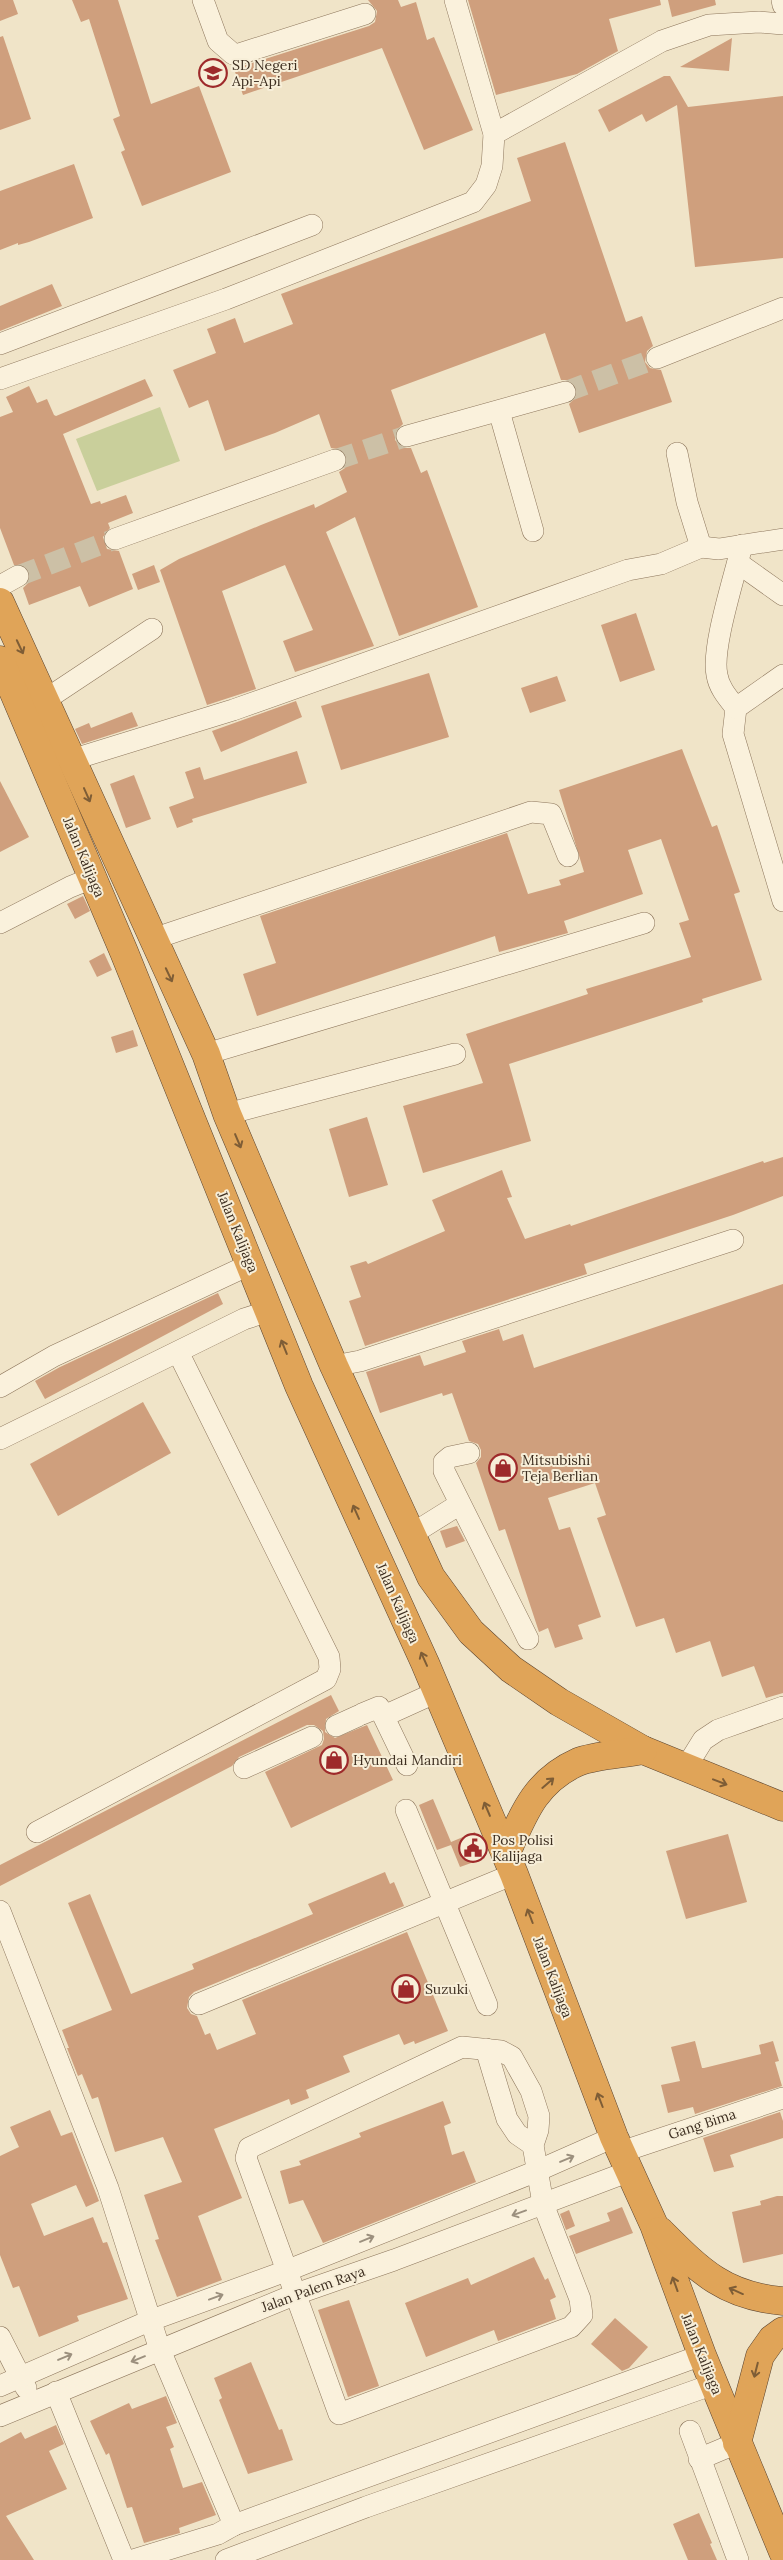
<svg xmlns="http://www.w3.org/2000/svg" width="783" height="2560" font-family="Lora,serif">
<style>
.green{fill:#c9cf9b}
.building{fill:#cf9f7d}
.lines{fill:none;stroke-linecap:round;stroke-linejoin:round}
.minor-tunnel{stroke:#ccc0a6;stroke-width:21;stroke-dasharray:21 11;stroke-linecap:butt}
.minor-casing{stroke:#8d765c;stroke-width:22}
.highway-casing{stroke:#5b4430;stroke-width:29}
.minor{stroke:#faf1dc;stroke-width:21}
.highway{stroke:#e0a458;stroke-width:28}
.oneway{stroke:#7e5d36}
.oneway2{stroke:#9c907e}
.labels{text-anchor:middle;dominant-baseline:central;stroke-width:4;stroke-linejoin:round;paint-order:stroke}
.poi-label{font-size:14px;fill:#3d2e20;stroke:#f7eed8;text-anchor:start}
.street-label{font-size:14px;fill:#3d2e20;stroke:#f7eed8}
</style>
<rect width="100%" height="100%" fill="#f0e4c8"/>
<path class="green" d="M160,407L180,461L97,491L76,439Z"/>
<g class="building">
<path d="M0,0H13L18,14L0,21Z"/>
<path d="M72,0H118L151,104L199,86L231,172L142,206L121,152L125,150L113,119L120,116L89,19L81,22Z"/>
<path d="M368,0H398L401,7L416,2L427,40L434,37L473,130L424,150L382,48L243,95L233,66H243L369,26L375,22L377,11Z"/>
<path d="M468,0H660L661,5L609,19L618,51L577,74L496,95Z"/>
<path d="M668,0H715L716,5L672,17Z"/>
<path d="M3,36L31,119L0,130V37Z"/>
<path d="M732,38L729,71L680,67Z"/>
<path d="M664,76H670L688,107L783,96V258L695,267L677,105L646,122L642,114L609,132L598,110Z"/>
<path d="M565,142L626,322L642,316L653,346L647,351L645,362L650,368L661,370L672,402L579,433L569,404L577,396V388L569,380H561L545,333L391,390L403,424L395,432V440L403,448H411L421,473L427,470L478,607L399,636L355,517L326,532L374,646L295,672L283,641L313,630L285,565L222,591L256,689L207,705L160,570L179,559L261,525L314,504L315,508L347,492L339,472L345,468L347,456L343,450L331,448L319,414L275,433L225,451L208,400L189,408L173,370L216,353L207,329L235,318L244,343L293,324L281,294L531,201L517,158Z"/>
<path d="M74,164L93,218L29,242L18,245V243L0,250V191Z"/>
<path d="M52,284L62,306L0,331V306Z"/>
<path d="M145,379L153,396L63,434L91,504L100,501L101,504L126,495L133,513L108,523L110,528L103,537L107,549L119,551L133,589L89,607L80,586L29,605L23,588L29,582V570L24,565H14L0,528V417L13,412L6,397L29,386L37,403L47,399L54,415L56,416Z"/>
<path d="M154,565L160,582L138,590L132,574Z"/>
<path d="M636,613L655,670L620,682L601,625Z"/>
<path d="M429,673L449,737L341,770L321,706Z"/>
<path d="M557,676L566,701L530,713L521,688Z"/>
<path d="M296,701L302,717L221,752L212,731Z"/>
<path d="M132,712L138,726L82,744L75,729L89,723L91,728Z"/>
<path d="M682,749L712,827L717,825L740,892L734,894L762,980L702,999L703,1002L509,1064L531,1141L423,1173L403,1106L483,1083L466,1034L588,994L586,989L691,957L679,923L689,920L661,839L628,850L643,894L564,921L568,933L499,952L495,936L257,1016L243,974L276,963L260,916L507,833L528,894L561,885L559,880L584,872L559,790Z"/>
<path d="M297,751L307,783L192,819L193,822L177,828L169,807L194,798L185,772L200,767L204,780Z"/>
<path d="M134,775L151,819L126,828L110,784Z"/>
<path d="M0,781L29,837L0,852Z"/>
<path d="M83,896L90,911L75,919L67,904Z"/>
<path d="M104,953L112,970L97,977L89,961Z"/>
<path d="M133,1030L138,1046L116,1053L111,1037Z"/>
<path d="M367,1117L388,1185L349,1197L329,1129Z"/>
<path d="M783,1157V1196L733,1215L584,1264L587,1274L365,1346L349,1301L361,1297L350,1266L366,1261L368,1264L445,1231L432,1200L502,1170L512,1197L507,1198L525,1239L570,1224L571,1226L763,1161L764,1163Z"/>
<path d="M783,1284V1693L766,1698L754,1666L722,1677L710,1641L676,1653L664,1618L636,1627L597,1518L606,1515L595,1483L548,1498L559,1530L570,1527L601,1617L578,1625L583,1639L555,1648L548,1628L539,1632L505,1529L499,1531L478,1469L476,1463L481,1457V1450L478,1444L469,1441L452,1393L443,1396L442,1393L380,1413L366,1372L420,1355L424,1366L466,1352L462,1341L499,1329L503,1341L523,1334L534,1368Z"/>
<path d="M218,1293L223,1304L45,1399L35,1381L60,1367Z"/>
<path d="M143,1402L171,1453L58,1516L30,1464Z"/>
<path d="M457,1526L465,1541L446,1548L440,1531Z"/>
<path d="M331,1695L339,1711L326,1719L325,1732L335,1738L367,1725L393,1780L291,1828L265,1772L322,1745L324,1739L323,1731L314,1725H307L239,1757L232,1766L0,1886V1865Z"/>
<path d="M433,1799L451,1842L475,1832L485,1858L460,1867L451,1845L437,1850L419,1805Z"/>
<path d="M728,1834L747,1902L686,1919L666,1851Z"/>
<path d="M385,1872L390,1884L394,1882L404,1906L194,1992L189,1997L187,2008L191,2014L197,2016L205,2035L210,2033L217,2050L256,2034L242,2000L407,1932L448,2031L415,2044L414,2041L404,2045L399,2034L343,2056L350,2072L306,2090L309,2098L291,2105L289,2099L214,2129L242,2198L198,2216L222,2280L177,2297L155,2240L159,2239L144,2195L182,2182L163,2137L115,2152L98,2097L92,2099L82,2074L78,2076L67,2048H69L62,2030L112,2010L68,1903L90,1894L131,1994L194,1969L192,1964L313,1914L308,1904Z"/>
<path d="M695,2041L702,2068H704L761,2054L759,2045L773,2041L779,2061L775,2062L782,2086L695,2114L693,2107L668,2113L661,2085L680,2081L671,2047Z"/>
<path d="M443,2101L451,2123L444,2126L452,2155L464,2151L476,2182L323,2243L303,2200L289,2204L280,2171L301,2165L299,2161L361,2137L359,2133Z"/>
<path d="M50,2110L61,2136L72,2132L99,2201L86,2207L76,2185L31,2204L44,2236L93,2217L103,2243L107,2242L128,2299L77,2316L79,2321L39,2337L19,2286L13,2288L0,2255V2156L19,2147L10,2127Z"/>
<path d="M780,2112L783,2121V2138L730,2155L734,2167L714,2172L703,2138Z"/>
<path d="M777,2196H783V2254L743,2263L732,2212L761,2205L760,2201Z"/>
<path d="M622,2207L633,2233L576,2254L569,2236L610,2221L607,2213Z"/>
<path d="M569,2210L575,2226L566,2230L560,2214Z"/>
<path d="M534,2257L545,2280L548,2278L556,2297L550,2300L556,2319L498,2341L494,2330L426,2357L405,2303L468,2278L471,2285Z"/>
<path d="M349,2300L379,2386L348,2397L318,2310Z"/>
<path d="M615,2318L648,2347L629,2368L622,2371L591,2344Z"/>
<path d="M251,2362L279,2430L282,2429L293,2460L248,2474L219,2400L222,2398L214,2378Z"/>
<path d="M166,2396L177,2423L166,2427L174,2447L170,2449L183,2488L202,2482L216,2515L179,2528L180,2533L144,2543L132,2507L127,2508L109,2453L106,2455L90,2421L129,2403L132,2409Z"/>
<path d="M56,2425L64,2444L49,2451L67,2489L6,2516L34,2560H0V2443L21,2432L25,2439Z"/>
<path d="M699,2513L712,2543L710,2544L717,2560H688L673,2524Z"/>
</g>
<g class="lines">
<g class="minor-tunnel">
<path d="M565,392L657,358"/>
<path d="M335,460L407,436"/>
<path d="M18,576L115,539"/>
</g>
<defs>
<g id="minor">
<path d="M203,0L218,41L233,54H239L365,14"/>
<path d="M782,0L783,5"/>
<path d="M494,134L662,41L709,25L759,22L783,24"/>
<path d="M0,344L312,225"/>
<path d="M657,358L783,308"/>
<path d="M0,379L226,299L473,202L486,185L492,166L494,134L455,0"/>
<path d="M499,411L533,531"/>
<path d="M407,436L565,392"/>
<path d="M115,539L335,460"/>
<path d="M742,545C735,576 711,648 717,675C719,688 728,698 736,708L733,734L783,901"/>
<path d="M701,547L719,549L783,539"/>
<path d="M738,563L783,595"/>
<path d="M0,586L18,576"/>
<path d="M45,700L152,629"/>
<path d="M736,708L783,675"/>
<path d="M71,760L233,710L628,570L661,564L701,547L687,502L677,453"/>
<path d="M0,923L70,887L92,878"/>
<path d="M153,939L531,812L551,814L568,856"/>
<path d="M206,1054L644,923"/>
<path d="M227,1114L455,1054"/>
<path d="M334,1366L360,1361L733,1240"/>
<path d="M0,1387L54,1356L251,1264"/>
<path d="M0,1439L244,1319L269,1311"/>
<path d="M469,1453L450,1457L444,1462V1471L528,1639"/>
<path d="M412,1534L460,1504"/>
<path d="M362,1714L379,1707L407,1765"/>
<path d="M384,1716L437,1692"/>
<path d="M336,1726L358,1716"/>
<path d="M244,1768L312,1737"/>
<path d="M685,1769L703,1740L718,1730L783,1707"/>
<path d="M406,1810L487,2005"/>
<path d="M37,1832L326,1679L330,1669L329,1657L178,1352"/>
<path d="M0,1911L108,2188L160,2350L234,2525"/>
<path d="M199,2004L514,1874"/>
<path d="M462,2047L501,2051L512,2057L531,2091L539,2116L538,2130L533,2145L543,2204L580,2299L582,2315L571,2327L339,2414L246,2158L249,2148Z"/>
<path d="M486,2049L507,2119L517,2134L533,2145"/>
<path d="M621,2152L783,2098"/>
<path d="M0,2337L26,2388"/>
<path d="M0,2386L149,2321L286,2271L537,2171L614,2137"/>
<path d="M56,2392L124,2560"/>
<path d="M0,2416L296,2294L394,2260L630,2171"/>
<path d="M690,2431L738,2560"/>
<path d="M699,2459L737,2443"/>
<path d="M133,2560L218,2534L234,2525L702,2355"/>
<path d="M226,2560L366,2507L714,2384"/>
</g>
<g id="highway">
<path d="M0,602L206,1054L227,1114L334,1366L431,1577L471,1632L511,1669L559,1702L643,1750L783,1807"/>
<path d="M0,660L124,952L299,1386L425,1663L514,1874L614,2137L654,2225L702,2355L783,2552"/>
<path d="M506,1854C523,1815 535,1781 578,1762C595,1755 624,1754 643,1750"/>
<path d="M660,2231C700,2271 724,2296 783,2301"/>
<path d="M737,2443L760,2356L772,2339L783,2331"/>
</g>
</defs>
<use href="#minor" class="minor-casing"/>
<use href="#highway" class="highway-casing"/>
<use href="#minor" class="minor"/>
<use href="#highway" class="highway"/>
</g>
<defs><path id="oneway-shaft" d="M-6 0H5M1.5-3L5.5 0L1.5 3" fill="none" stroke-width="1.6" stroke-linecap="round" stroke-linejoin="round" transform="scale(1.25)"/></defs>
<g class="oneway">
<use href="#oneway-shaft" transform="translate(20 647) rotate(65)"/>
<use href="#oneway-shaft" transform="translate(87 795) rotate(66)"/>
<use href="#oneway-shaft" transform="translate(169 975) rotate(65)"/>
<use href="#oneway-shaft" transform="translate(238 1141) rotate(67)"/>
<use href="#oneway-shaft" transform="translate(284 1347) rotate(-112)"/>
<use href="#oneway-shaft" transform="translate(356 1512) rotate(-114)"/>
<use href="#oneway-shaft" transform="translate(424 1659) rotate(-114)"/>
<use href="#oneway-shaft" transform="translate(720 1782) rotate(21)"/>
<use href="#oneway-shaft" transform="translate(548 1783) rotate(-41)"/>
<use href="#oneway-shaft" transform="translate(487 1809) rotate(-113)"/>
<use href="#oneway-shaft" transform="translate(530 1916) rotate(-111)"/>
<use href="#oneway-shaft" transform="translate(600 2100) rotate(-111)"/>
<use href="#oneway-shaft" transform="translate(675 2284) rotate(-110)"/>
<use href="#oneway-shaft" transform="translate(736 2291) rotate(-156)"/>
<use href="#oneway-shaft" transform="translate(756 2370) rotate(104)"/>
</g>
<g class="oneway2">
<use href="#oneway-shaft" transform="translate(567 2159) rotate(-23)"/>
<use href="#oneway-shaft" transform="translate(519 2213) rotate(160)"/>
<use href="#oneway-shaft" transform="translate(367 2239) rotate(-22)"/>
<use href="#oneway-shaft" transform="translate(216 2297) rotate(-20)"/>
<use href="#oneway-shaft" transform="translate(65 2357) rotate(-23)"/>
<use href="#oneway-shaft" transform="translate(138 2359) rotate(158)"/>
</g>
<defs>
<symbol id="school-ring" viewBox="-11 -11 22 22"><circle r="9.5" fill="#f7eed8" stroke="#9e2a2b" stroke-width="1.5"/><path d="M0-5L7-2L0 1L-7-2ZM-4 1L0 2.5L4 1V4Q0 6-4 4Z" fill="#9e2a2b"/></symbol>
<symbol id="shop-ring" viewBox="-11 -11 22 22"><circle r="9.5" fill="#f7eed8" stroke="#9e2a2b" stroke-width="1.5"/><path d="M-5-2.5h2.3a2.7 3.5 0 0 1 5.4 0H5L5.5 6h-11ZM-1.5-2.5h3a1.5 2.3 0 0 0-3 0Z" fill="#9e2a2b"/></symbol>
<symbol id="civic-ring" viewBox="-11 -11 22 22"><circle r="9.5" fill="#f7eed8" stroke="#9e2a2b" stroke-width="1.5"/><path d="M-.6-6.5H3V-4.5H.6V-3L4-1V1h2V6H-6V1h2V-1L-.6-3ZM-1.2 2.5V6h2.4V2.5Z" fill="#9e2a2b"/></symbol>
</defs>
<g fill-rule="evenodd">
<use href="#school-ring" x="197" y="57" width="32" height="32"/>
<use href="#shop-ring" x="487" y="1452" width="32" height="32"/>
<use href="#shop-ring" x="318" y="1744" width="32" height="32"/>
<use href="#civic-ring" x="457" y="1832" width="32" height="32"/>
<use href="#shop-ring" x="390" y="1973" width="32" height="32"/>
</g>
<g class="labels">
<g class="poi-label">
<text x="232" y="65">SD Negeri<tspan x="232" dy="16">Api-Api</tspan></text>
<text x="522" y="1460">Mitsubishi<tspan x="522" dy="16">Teja Berlian</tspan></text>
<text x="353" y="1760">Hyundai Mandiri</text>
<text x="492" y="1840">Pos Polisi<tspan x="492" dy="16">Kalijaga</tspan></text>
<text x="425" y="1989">Suzuki</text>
</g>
<g class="street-label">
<text transform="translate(84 857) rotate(67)">Jalan Kalijaga</text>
<text transform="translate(238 1232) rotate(68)">Jalan Kalijaga</text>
<text transform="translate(398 1603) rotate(66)">Jalan Kalijaga</text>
<text transform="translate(553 1977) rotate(69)">Jalan Kalijaga</text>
<text transform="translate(702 2124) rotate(-18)">Gang Bima</text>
<text transform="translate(313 2289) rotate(-20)">Jalan Palem Raya</text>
<text transform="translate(702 2354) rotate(68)">Jalan Kalijaga</text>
</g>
</g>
</svg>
